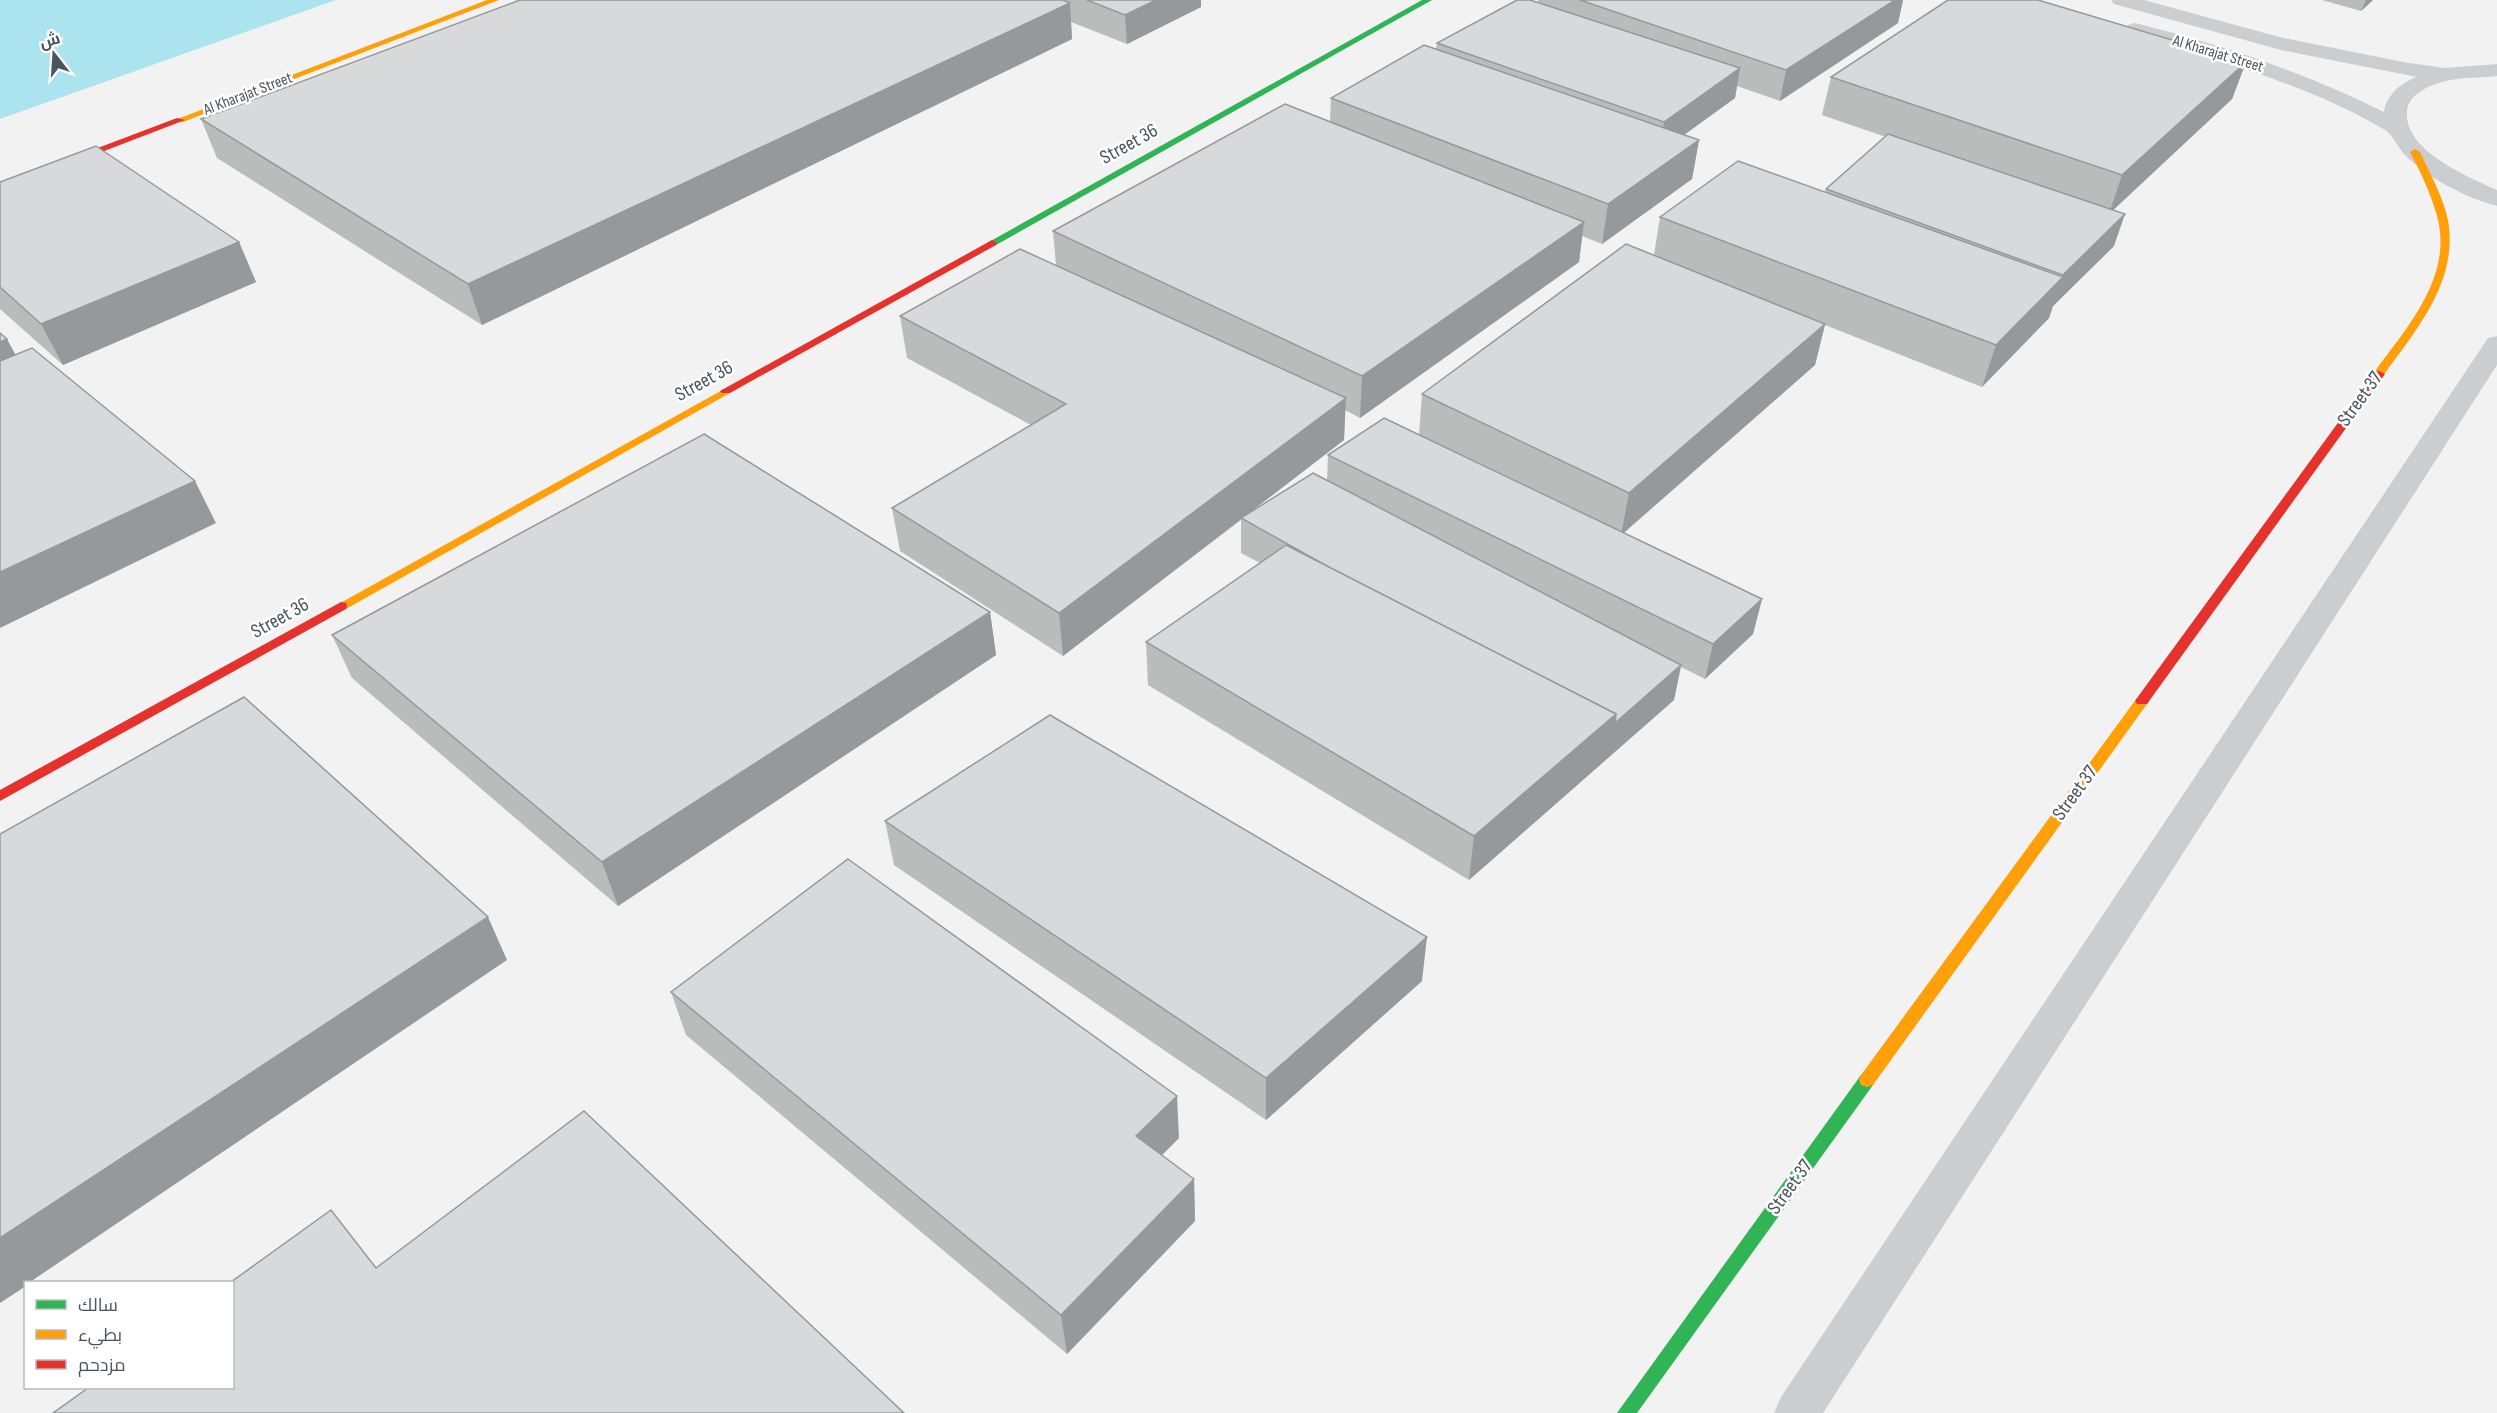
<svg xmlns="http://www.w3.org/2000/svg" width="2497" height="1413" font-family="'Sofia Sans Condensed',Cairo,sans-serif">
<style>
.water{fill:#abe3ee}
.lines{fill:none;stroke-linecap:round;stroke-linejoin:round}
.street{fill:#cbced0;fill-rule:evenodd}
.fast{fill:#30b455;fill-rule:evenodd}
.slow{fill:#ff9f0a;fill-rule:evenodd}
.jam{fill:#e5322d;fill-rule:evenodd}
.wall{fill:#babbbb}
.shaded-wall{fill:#979899}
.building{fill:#d8d9da;stroke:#979899;stroke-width:1.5}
.labels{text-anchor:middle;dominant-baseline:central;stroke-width:5;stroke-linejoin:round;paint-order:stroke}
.far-street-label{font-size:16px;fill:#48555f;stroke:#fff}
.street-label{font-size:20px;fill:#48555f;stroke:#fff}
</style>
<rect width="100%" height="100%" fill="#f2f2f2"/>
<path class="water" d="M0,0H336L0,119Z"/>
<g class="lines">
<g class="street">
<path d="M2111,0H2144L2283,38L2403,62L2444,68L2497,64V76C2481,78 2462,77 2446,81C2430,85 2407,94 2407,113C2405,151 2468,177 2497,190V206C2466,198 2428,178 2405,155C2398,148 2393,135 2385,130C2307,84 2214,59 2128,33L2125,29L2128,25L2135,23C2220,44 2306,73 2384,112C2386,95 2402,82 2417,77L2281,50L2114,4Z"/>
<path d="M2497,336V365L1823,1413H1774L1781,1397L2484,344L2488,338Z"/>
</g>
<g class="fast">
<path d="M1422,0H1432L996,245L992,246L987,243Z"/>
<path d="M1867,1073L1873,1075L1875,1080L1873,1085L1637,1413H1617L1861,1075Z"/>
</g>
<g class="slow">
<path d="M487,0H499L183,122L175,120Z"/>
<path d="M2415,149L2420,152C2430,174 2443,196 2448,220C2459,281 2416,330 2383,376L2379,377L2373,374C2406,328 2454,277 2437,216C2431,194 2421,173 2410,152Z"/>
<path d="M726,388L730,389V393L346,609L341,610L335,606Z"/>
<path d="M2142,696L2147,698L2149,701L2147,704L1873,1085L1867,1087L1861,1085L1859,1080L1861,1075L2137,698Z"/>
</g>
<g class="jam">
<path d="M177,118L185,120L0,191V185Z"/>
<path d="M992,240L997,243L996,245L730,393H722L720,391Z"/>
<path d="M2379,371L2385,374L2147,704H2137L2135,701L2137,698L2375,372Z"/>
<path d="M341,602L346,603L347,606L346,609L0,801V790Z"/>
</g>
</g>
<g class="wall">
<path d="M520,0H1201V7L1127,44L1071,22L1072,39L482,325L217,158L201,119Z"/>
<path d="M1538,0H1903L1898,23L1780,101L1737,86L1735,98L1684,135L1699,140L1692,179L1602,244L1582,236L1579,262L1360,418L1345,410L1344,440L1248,514L1327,481L1328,455L1419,435L1422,394L1654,255L1660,217L1825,192L1826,189L1886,137L1822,115L1831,77L2246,62L2232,99L2113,210L2114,246L2053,306L2049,318L1982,387L1825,325L1815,365L1624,533L1762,599L1753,634L1705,679L1681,667L1674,700L1469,880L1148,685L1146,642L1260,563L1241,553V520L1063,656L900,551L892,508L1031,425L907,358L900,316L1056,265L1053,231L1330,122L1331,98L1436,49L1437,43L1538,2Z"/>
<path d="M2322,0H2373L2361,11Z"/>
<path d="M0,182L239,242L256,282L63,365L0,309Z"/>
<path d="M990,612L996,655L618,906L352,678L332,635Z"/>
<path d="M885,821L1422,981L1266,1120L894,865Z"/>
<path d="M671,992L1179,1138L1162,1155L1194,1179L1195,1221L1067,1354L686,1035Z"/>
</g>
<g class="shaded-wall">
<path d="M1156,0H1201V7L1127,44L1125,15Z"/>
<path d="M1895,0H1903L1898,23L1780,101L1786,70Z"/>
<path d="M2366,0H2373L2361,11Z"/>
<path d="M1070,3L1072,39L482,325L468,284Z"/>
<path d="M2246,62L2232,99L2109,214L2122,175Z"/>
<path d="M1740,68L1735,98L1659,153L1664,122Z"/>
<path d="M1699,140L1692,179L1602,244L1608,204Z"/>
<path d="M2125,214L2114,246L2053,306L2049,318L1982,387L1996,345L2061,279L2063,275Z"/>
<path d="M1584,222L1579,262L1360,418L1362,376Z"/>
<path d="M239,242L256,282L63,365L41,324Z"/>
<path d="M1825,324L1815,365L1621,535L1629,493Z"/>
<path d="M7,339L29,380L0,392V342Z"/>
<path d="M1346,398L1344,440L1063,656L1059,613Z"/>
<path d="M195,481L216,523L0,628V572Z"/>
<path d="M1762,599L1753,634L1705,679L1713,644Z"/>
<path d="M990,612L996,655L618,906L602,862Z"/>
<path d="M1681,665L1674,700L1469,880L1474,836L1616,714Z"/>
<path d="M488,917L507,960L30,1282H26V1286L0,1303V1238Z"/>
<path d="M1427,937L1422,981L1266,1120V1078Z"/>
<path d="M1177,1096L1179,1138L1139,1178L1136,1136Z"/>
<path d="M1194,1179L1195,1221L1067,1354L1061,1315Z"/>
</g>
<g class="building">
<path d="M520,0H1063L1070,3L468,284L201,119Z"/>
<path d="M1087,0H1156L1125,15Z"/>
<path d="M1517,0H1530L1740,68L1664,122L1437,43Z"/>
<path d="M1580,0H1895L1786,70Z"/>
<path d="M1948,0H2038L2246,62L2122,175L1831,77Z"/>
<path d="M1424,45L1699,140L1608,204L1331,98Z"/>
<path d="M1285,104L1584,222L1362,376L1053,231Z"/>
<path d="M1888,134L2125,214L2063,275L1826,189Z"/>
<path d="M96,146L239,242L41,324L0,287V182Z"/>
<path d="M1738,161L2063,277L1996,345L1660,217Z"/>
<path d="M1626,244L1825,324L1629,493L1422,394Z"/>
<path d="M1020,249L1346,398L1059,613L892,508L1066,404L900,316Z"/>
<path d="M0,333L7,339L0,342Z"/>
<path d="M32,348L195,481L0,572V361Z"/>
<path d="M1384,418L1762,599L1713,644L1328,455Z"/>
<path d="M704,434L990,612L602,862L332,635Z"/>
<path d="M1313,473L1681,665L1615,723L1616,714L1334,570L1241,518Z"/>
<path d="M1286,545L1616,714L1474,836L1146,642Z"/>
<path d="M244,697L488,917L0,1238V834Z"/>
<path d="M1050,715L1427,937L1266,1078L885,821Z"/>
<path d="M848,859L1177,1096L1136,1136L1194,1179L1061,1315L671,992Z"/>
<path d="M584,1111L904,1413H53L88,1388H232V1282H231L331,1210L376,1268Z"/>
</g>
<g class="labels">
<g class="far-street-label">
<text transform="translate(2218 54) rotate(17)">Al Kharajat Street</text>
<text transform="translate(248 94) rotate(-21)">Al Kharajat Street</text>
</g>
<g class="street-label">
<text transform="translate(1129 144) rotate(-29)">Street 36</text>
<text transform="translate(704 381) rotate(-29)">Street 36</text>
<text transform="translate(2360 399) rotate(-54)">Street 37</text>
<text transform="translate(280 618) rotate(-29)">Street 36</text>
<text transform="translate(2075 793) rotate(-54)">Street 37</text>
<text transform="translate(1790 1187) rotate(-54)">Street 37</text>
</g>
</g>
<rect x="24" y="1281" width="210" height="108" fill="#ffffff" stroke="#b6bbbf" stroke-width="1.5"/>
<rect x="36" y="1300" width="30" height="9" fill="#30b455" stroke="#b6bbbf" stroke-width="1.5"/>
<text x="78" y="1311" font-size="18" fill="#48555f">سالك</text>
<rect x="36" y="1330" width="30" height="9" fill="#ff9f0a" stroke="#b6bbbf" stroke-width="1.5"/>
<text x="78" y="1341" font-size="18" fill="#48555f">بطيء</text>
<rect x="36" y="1360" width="30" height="9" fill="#e5322d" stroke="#b6bbbf" stroke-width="1.5"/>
<text x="78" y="1371" font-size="18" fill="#48555f">مزدحم</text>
<g transform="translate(54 54) rotate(343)" stroke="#ffffff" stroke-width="4.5" paint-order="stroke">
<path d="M0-4.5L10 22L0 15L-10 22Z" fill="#48555f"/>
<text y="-9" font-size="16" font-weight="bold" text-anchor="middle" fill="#48555f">ش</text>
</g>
</svg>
